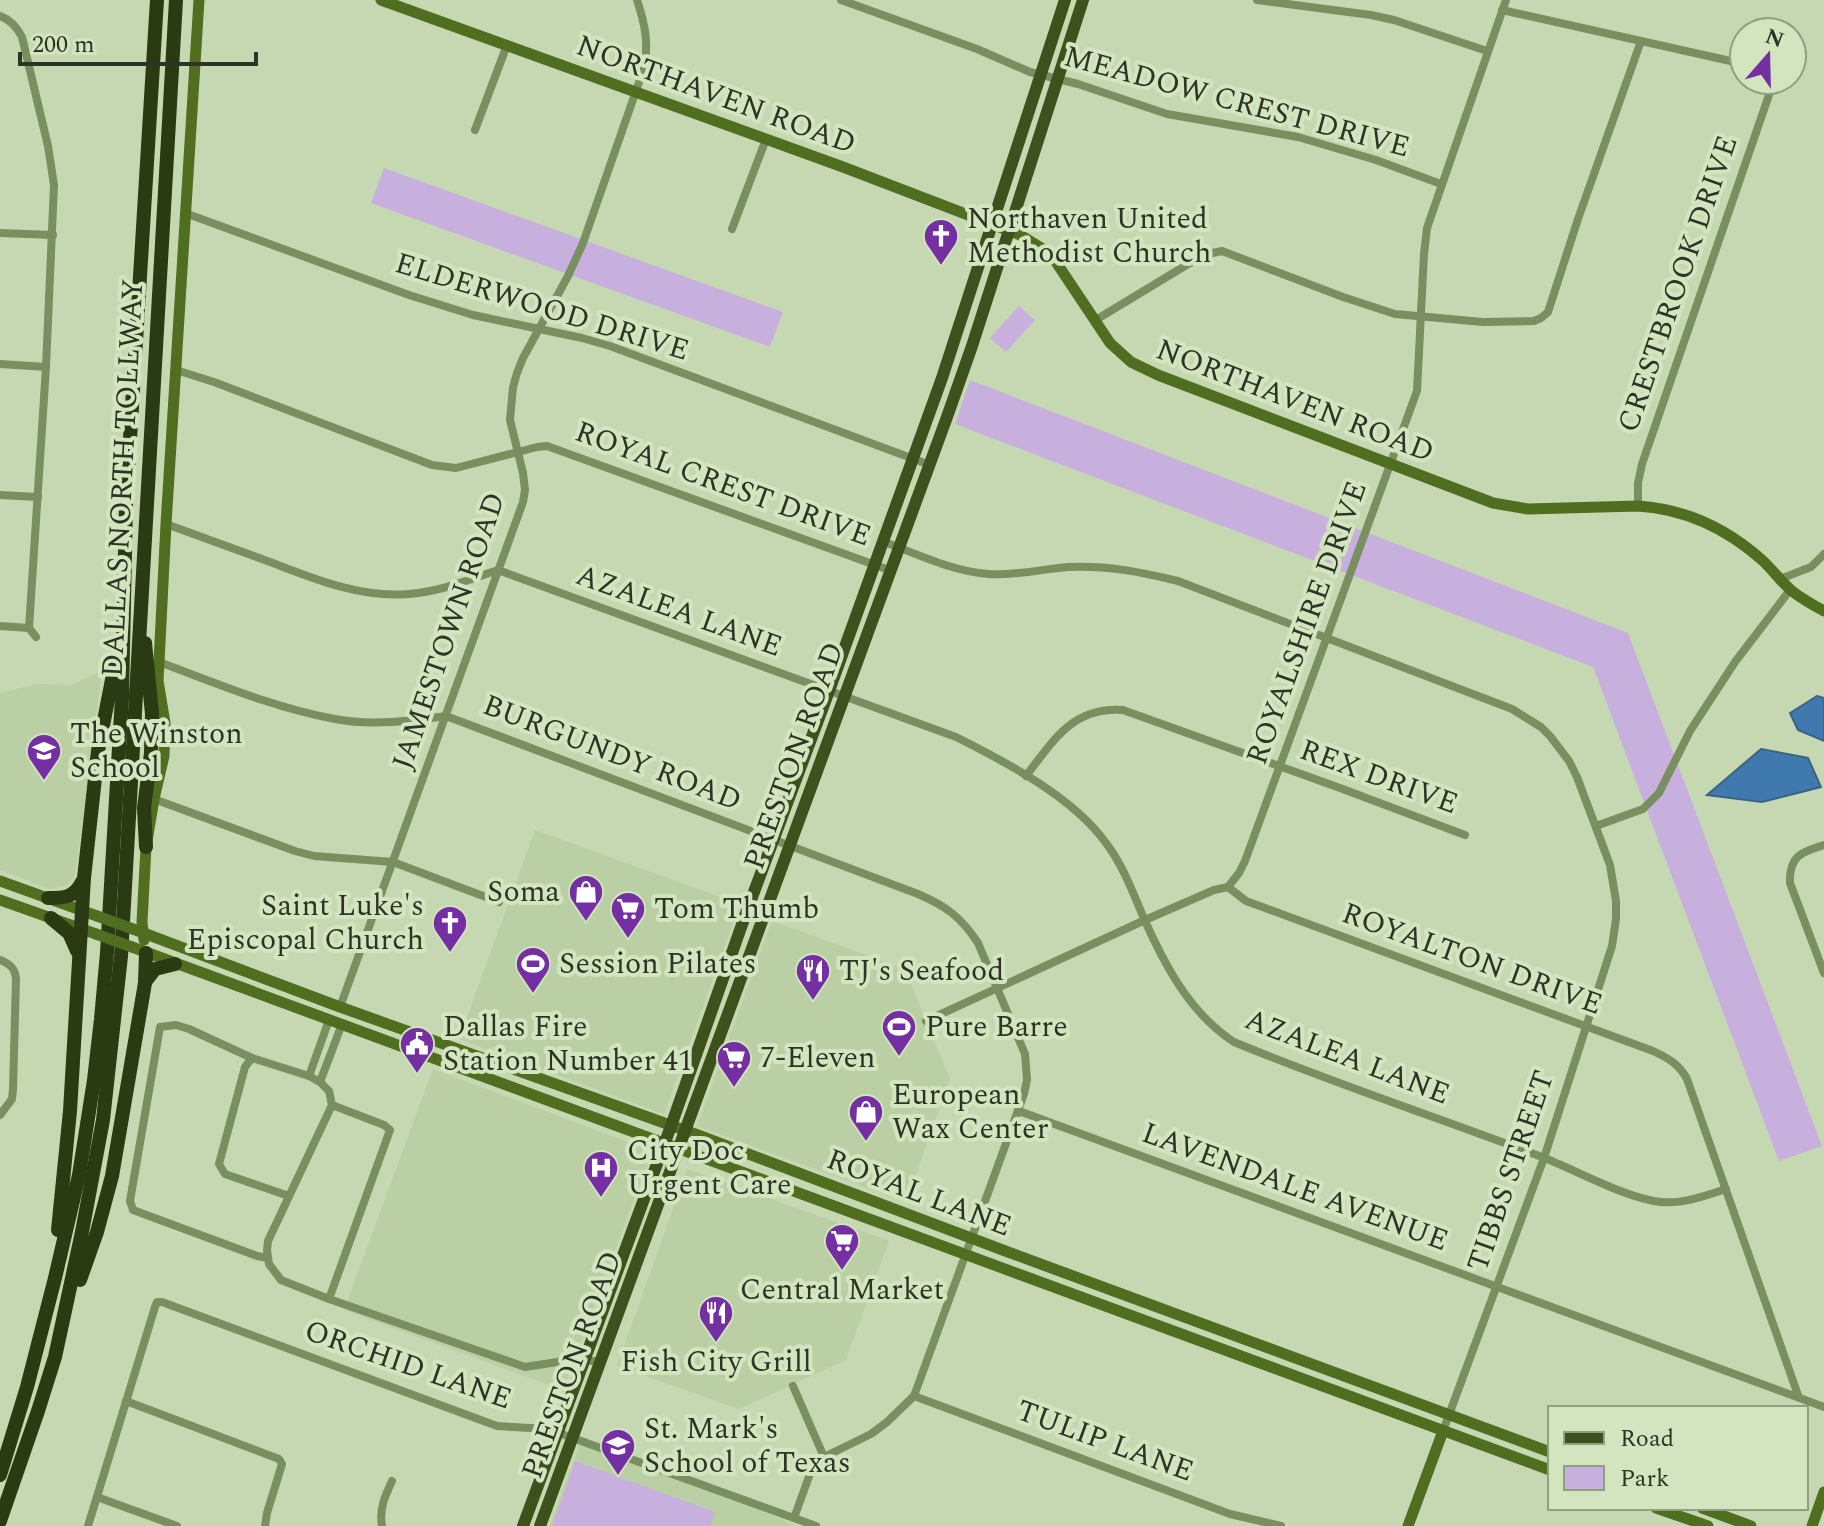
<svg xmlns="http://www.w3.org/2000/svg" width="1824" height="1526" font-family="Spectral,serif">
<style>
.built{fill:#bacfa3}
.green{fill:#c8b0de}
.water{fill:#4079ae;stroke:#3a6485;stroke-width:2}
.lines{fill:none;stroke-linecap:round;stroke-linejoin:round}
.street{stroke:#798f5f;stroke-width:8}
.secondary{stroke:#506e20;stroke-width:11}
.primary{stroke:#3c511c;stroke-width:12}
.highway{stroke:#2a3a13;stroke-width:14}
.secondary-bridge{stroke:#506e20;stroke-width:11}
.labels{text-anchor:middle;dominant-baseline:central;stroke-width:8;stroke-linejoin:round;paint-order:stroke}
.street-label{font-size:30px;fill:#2d3425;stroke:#d3e5bf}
.poi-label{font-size:30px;fill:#2d3425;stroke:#d3e5bf;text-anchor:start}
</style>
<rect width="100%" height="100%" fill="#c6d8b2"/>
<g class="built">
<path d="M102,671L75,876L67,885L50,889L0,870V693L37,684L72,685Z"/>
<path d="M535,830L740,904L664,1114L459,1039Z"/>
<path d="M772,921L905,969L950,1079L906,1202L697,1126Z"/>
<path d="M433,1069L652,1151L563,1390L344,1310Z"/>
<path d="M687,1169L889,1241L846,1360L739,1409L617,1366Z"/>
<path d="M580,1444L759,1510L796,1526H550Z"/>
</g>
<g class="green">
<path d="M384,168L783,312L770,347L371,203Z"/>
<path d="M1019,306L1035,320L1006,352L990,338Z"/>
<path d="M970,380L1628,633L1822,1146L1779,1161L1593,667L955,424Z"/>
<path d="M575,1461L715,1512L710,1526H552Z"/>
</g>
<g class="water">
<path d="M1817,696L1824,698V741L1798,730L1790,713Z"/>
<path d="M1761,749L1808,758L1821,787L1762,802L1707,795Z"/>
</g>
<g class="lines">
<g class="street">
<path d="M841,0L977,49L1030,72L1078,84L1167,114L1298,137L1376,160L1441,184"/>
<path d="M1257,0L1371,15L1394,20L1487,51"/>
<path d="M1502,10L1744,64"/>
<path d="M0,16C11,20 17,27 22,37L48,146L54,185L46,367L29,628"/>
<path d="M475,130L507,45"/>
<path d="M185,213L409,295L473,315L582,338L610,346L930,465"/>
<path d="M732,229L766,139"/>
<path d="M0,233L53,235"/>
<path d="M1094,321L1203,255L1222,251L1343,297L1395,314L1483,322L1534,321L1541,318L1548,312L1578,219L1641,41"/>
<path d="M0,364L46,367"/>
<path d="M176,370L214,382L432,465L456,468L537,447L547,446L889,570"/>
<path d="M0,495L38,497"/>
<path d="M1638,506V483L1642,464L1770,92V80"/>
<path d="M166,524C201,537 236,549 270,562C315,579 359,598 408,594C439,592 468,580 498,570L956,737C1006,762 1073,797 1106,843C1122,864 1132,890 1142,914C1163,962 1189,1013 1234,1042C1335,1084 1440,1118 1542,1157C1576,1170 1625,1198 1661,1202C1683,1204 1705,1196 1726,1189"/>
<path d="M882,541C917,554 951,571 988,574C1015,576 1042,569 1068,567C1106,565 1141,572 1178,581L1512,709L1541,727L1550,736L1569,761L1577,777L1610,865L1616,901V919L1612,946L1544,1158L1443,1431"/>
<path d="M1780,579L1811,567L1824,554"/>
<path d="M0,626L29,628L36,637"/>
<path d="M159,662C216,683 274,708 335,719C372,726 409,721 446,716L918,894C946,906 961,917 978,943L1025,1054L1027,1080L1024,1094L914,1396L887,1422L871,1434L824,1457L811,1471L794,1518"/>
<path d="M1026,776C1053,741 1073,706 1123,710L1340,788L1465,835"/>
<path d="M154,799L295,851L314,856L393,862L499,902"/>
<path d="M1596,826L1643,809L1659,793L1690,731L1735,662L1790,590"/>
<path d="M1824,845C1801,852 1789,856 1790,883L1824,973"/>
<path d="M1228,887L1239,873L1245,861L1417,391L1424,254L1427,228L1506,0"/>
<path d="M1228,887L1246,901L1653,1051C1668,1058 1679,1064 1687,1079L1799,1398"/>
<path d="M0,960C10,964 15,968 16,979L13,1089L12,1099L0,1115"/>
<path d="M340,1007L523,502L525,490L523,473L510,420L513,387L517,373L523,358L568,276L583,243L644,68C649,43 645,24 637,0"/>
<path d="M926,1021L1145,920L1214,890L1228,887"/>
<path d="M252,1058L245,1067L219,1164L225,1174L289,1196"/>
<path d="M309,1076L329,1020"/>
<path d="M320,1082L342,1024"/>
<path d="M1019,1111L1824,1407"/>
<path d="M268,1258L257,1256L133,1210L130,1201L160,1027L176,1025L189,1029L252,1058L309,1076L320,1082L329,1091L332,1105L268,1241L267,1250L269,1264L281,1280L329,1299L525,1367L564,1361H601"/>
<path d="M329,1299L390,1130L384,1125L332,1105"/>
<path d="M793,1386L824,1457"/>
<path d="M914,1396L1230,1514L1281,1526"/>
<path d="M126,1401L279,1459L282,1464L267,1513L265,1526"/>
<path d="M97,1497L177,1526"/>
<path d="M88,1526L155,1307L157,1302H162L497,1426L548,1429L816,1526"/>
<path d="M382,1526C379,1509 385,1496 392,1481"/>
</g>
<g class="secondary">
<path d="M381,0L843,167L1020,235L1046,251L1056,262L1110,343L1131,362L1158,375L1493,503L1528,509L1638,506C1686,509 1726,528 1762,560C1773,570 1781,582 1792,591C1802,599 1813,605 1824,611"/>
<path d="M0,881L97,916"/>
<path d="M0,900L96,934"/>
<path d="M133,929L340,1007L698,1135L1008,1252L1550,1452"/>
<path d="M144,940L142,922L146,847L154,799L164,756L165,723L158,681L159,662L166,524L199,0"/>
<path d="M132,947L1550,1470"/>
<path d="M1656,1508L1708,1526"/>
<path d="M1702,1508L1751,1526"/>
<path d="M1408,1526L1443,1431"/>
<path d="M1812,1526L1824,1492"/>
</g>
<g class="primary">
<path d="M523,1526L671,1126L745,916L829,691L942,378L1065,0"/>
<path d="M540,1526L947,417L972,346L1083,0"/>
</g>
<g class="highway">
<path d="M145,643L152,714L151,753L144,808L146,847"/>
<path d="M48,898C64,898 74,898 82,882"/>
<path d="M51,918L69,933L77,951"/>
<path d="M145,982L155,969L175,964"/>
<path d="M58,1230L70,1111L84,878L98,751L117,654"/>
<path d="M80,1280L97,1232L112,1176L145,983L146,953"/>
<path d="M0,1475L27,1387L55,1278L79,1175L94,1080L101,1019L107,953L122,697L126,504L157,0"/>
<path d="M0,1521L38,1411L55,1357L82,1232L103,1120L121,956L176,0"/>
</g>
<g class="secondary-bridge">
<path d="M97,916L133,929"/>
<path d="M96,934L132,947"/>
</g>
</g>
<defs>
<symbol id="church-pin" viewBox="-11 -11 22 30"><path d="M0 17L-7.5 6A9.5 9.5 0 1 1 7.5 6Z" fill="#742fa3" stroke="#d3e5bf"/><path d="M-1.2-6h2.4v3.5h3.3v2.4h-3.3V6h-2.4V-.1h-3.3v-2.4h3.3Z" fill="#fff"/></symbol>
<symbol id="school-pin" viewBox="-11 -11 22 30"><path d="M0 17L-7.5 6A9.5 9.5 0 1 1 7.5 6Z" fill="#742fa3" stroke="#d3e5bf"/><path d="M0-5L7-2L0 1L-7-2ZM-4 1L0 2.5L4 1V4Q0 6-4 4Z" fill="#fff"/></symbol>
<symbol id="shop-pin" viewBox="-11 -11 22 30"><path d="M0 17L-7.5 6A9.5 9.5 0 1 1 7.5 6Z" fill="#742fa3" stroke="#d3e5bf"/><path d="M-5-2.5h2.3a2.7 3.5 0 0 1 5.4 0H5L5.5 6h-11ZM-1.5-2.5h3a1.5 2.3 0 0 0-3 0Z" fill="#fff"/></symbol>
<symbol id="supermarket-pin" viewBox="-11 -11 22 30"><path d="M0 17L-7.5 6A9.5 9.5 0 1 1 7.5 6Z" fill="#742fa3" stroke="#d3e5bf"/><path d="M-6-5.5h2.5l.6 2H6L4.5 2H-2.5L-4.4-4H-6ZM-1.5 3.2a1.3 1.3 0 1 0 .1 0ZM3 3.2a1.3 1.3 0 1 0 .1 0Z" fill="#fff"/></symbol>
<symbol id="stadium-pin" viewBox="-11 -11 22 30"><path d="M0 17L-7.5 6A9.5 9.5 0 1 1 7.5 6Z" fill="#742fa3" stroke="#d3e5bf"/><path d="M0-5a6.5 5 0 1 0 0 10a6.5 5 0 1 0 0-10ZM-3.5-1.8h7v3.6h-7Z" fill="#fff"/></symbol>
<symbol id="restaurant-pin" viewBox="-11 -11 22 30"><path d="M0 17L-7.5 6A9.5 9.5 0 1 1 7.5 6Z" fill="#742fa3" stroke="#d3e5bf"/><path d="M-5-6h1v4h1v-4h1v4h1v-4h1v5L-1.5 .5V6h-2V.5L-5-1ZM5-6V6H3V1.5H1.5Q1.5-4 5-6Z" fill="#fff"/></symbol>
<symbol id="civic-pin" viewBox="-11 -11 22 30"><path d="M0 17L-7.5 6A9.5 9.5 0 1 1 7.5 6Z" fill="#742fa3" stroke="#d3e5bf"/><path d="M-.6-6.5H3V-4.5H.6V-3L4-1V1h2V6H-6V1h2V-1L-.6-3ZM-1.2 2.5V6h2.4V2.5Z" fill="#fff"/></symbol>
<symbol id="hospital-pin" viewBox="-11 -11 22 30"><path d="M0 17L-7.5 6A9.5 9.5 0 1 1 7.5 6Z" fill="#742fa3" stroke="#d3e5bf"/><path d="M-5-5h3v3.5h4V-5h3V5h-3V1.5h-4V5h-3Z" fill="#fff"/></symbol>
</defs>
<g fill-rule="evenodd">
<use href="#church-pin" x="921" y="216" width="40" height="54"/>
<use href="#school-pin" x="24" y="731" width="40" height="54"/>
<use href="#shop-pin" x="566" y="872" width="40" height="54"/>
<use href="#supermarket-pin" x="608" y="889" width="40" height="54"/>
<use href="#church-pin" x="430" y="903" width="40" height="54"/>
<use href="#stadium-pin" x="513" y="944" width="40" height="54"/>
<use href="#restaurant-pin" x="793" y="951" width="40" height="54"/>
<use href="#stadium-pin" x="879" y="1007" width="40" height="54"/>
<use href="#civic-pin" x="397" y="1024" width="40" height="54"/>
<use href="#supermarket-pin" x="714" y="1038" width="40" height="54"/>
<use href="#shop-pin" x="846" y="1092" width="40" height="54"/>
<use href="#hospital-pin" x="581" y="1148" width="40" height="54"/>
<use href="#supermarket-pin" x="822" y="1221" width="40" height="54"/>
<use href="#restaurant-pin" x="696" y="1293" width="40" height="54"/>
<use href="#school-pin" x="598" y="1426" width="40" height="54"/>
</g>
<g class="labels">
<g class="street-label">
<text transform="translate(716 95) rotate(20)">NORTHAVEN ROAD</text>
<text transform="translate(1237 102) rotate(15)">MEADOW CREST DRIVE</text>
<text transform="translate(1678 284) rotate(-71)">CRESTBROOK DRIVE</text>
<text transform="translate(542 307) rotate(17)">ELDERWOOD DRIVE</text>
<text transform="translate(1295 401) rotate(21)">NORTHAVEN ROAD</text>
<text transform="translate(123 478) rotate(-87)">DALLAS NORTH TOLLWAY</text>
<text transform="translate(723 484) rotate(20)">ROYAL CREST DRIVE</text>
<text transform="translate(679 611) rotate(20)">AZALEA LANE</text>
<text transform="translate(1307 623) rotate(-70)">ROYALSHIRE DRIVE</text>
<text transform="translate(449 631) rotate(-71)">JAMESTOWN ROAD</text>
<text transform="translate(612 753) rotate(21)">BURGUNDY ROAD</text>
<text transform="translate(794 756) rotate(-70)">PRESTON ROAD</text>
<text transform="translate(1379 777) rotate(20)">REX DRIVE</text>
<text transform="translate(1472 959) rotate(20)">ROYALTON DRIVE</text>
<text transform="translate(1347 1057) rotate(21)">AZALEA LANE</text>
<text transform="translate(1511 1171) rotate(-71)">TIBBS STREET</text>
<text transform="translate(1295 1187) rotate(20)">LAVENDALE AVENUE</text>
<text transform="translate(919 1193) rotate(21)">ROYAL LANE</text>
<text transform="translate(408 1365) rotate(19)">ORCHID LANE</text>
<text transform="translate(572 1365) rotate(-70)">PRESTON ROAD</text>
<text transform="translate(1105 1441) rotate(20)">TULIP LANE</text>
</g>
<g class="poi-label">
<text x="967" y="219">Northaven United<tspan x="967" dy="34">Methodist Church</tspan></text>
<text x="70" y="734">The Winston<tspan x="70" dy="34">School</tspan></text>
<text x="560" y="892" text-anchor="end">Soma</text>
<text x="424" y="906" text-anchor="end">Saint Luke's<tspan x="424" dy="34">Episcopal Church</tspan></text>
<text x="654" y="909">Tom Thumb</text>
<text x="559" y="964">Session Pilates</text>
<text x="839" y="971">TJ's Seafood</text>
<text x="443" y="1027">Dallas Fire<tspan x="443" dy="34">Station Number 41</tspan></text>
<text x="925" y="1027">Pure Barre</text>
<text x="760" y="1058">7-Eleven</text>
<text x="892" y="1095">European<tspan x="892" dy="34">Wax Center</tspan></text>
<text x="627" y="1151">City Doc<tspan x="627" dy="34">Urgent Care</tspan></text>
<text x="842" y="1290" text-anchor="middle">Central Market</text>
<text x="716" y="1362" text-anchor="middle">Fish City Grill</text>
<text x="644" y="1429">St. Mark's<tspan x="644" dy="34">School of Texas</tspan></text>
</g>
</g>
<rect x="1548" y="1406" width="260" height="104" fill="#d3e5bf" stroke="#919e81" stroke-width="2"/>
<rect x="1564" y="1432" width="40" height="12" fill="#3c511c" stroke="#919e81" stroke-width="2"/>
<text x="1620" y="1446" font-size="24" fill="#2d3425">Road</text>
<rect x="1564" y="1466" width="40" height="24" fill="#c8b0de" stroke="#919e81" stroke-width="2"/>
<text x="1620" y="1486" font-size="24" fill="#2d3425">Park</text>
<g transform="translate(1768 56) rotate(20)"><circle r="38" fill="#d3e5bf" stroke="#919e81" stroke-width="2"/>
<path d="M0-6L14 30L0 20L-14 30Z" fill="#742fa3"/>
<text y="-12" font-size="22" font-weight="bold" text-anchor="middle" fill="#2d3425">N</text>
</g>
<path d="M20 52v12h236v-12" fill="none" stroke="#2d3425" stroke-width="4"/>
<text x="32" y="52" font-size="24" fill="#2d3425" stroke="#d3e5bf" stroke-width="6" paint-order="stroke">200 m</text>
</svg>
